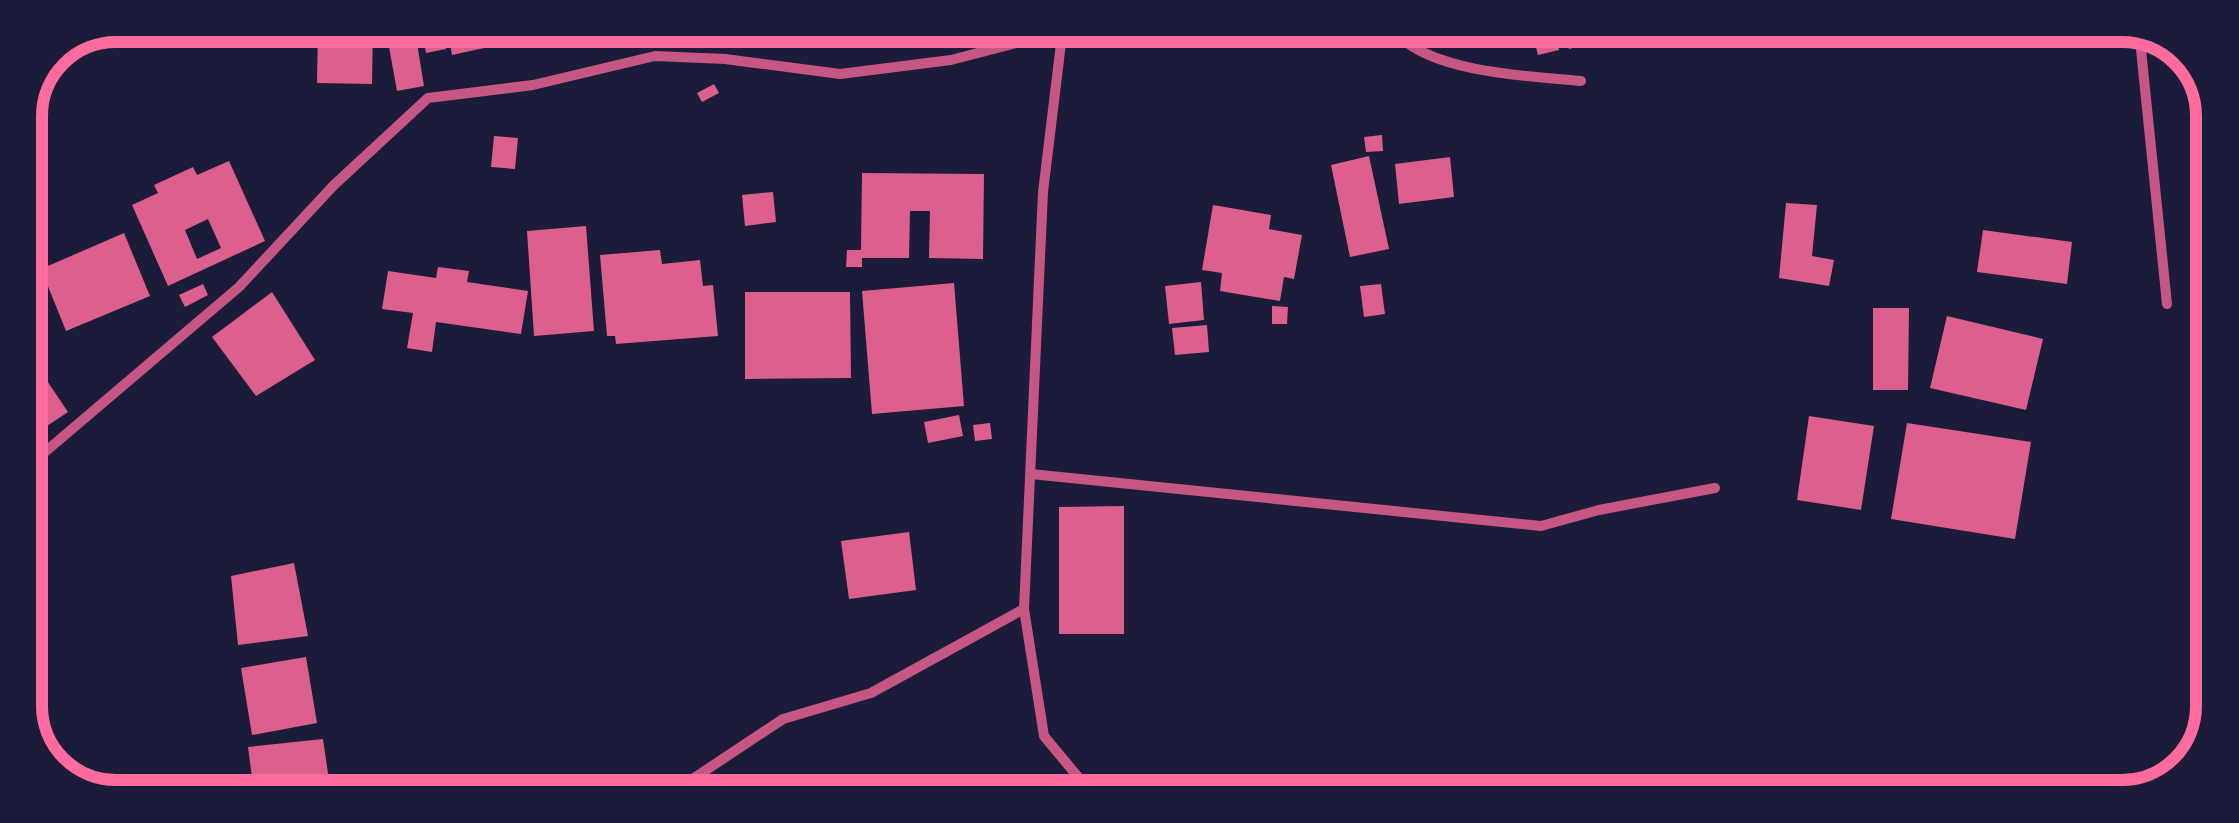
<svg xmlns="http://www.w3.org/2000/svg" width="2239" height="823" font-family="'Work Sans',sans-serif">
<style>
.building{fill:#dd5f8e;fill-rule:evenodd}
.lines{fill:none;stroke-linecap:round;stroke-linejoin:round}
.minor{stroke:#c65784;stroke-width:10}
.rim{fill:none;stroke:#ff6b9d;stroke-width:12}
</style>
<rect width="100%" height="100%" fill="#1b1b3a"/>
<g class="building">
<path d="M318,25L373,26L372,84L317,83Z"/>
<path d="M447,26H503L507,43L452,55Z"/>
<path d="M547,26H562L566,40L552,44Z"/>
<path d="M567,26H583L585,35L571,40Z"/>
<path d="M587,26H603L605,31L589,35Z"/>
<path d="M641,26H666L667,27L643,34Z"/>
<path d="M1485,28H1522L1524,40L1489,46Z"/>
<path d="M1563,29H1639L1640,30L1569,49Z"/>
<path d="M1554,30L1559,50L1538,55L1533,36Z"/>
<path d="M415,31L424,86L397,91L387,36Z"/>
<path d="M442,32L446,49L426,53L423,35Z"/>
<path d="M714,84L719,93L702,102L697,93Z"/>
<path d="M1382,135L1383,151L1366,152L1364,137Z"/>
<path d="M494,136L518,138L515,169L491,167Z"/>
<path d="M1369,156L1389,249L1350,257L1331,165Z"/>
<path d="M1450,157L1454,197L1399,204L1395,164Z"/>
<path d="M229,161L265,241L168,286L132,205L158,193L154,185L193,167L197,175ZM208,219L221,248L197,259L185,230Z"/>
<path d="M862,173L984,174L983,259L929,258L930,211H910L909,258H862V267H846L847,250H861Z"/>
<path d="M773,192L776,222L745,226L742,195Z"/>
<path d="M1786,203L1817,205L1812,256L1834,260L1829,286L1779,278Z"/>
<path d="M1213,205L1271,215L1269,229L1302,235L1294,279L1284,277L1280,301L1220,291L1222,273L1202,270Z"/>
<path d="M586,226L594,331L534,336L527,231Z"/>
<path d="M1983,230L2072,242L2067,284L1977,272Z"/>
<path d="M124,233L150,296L66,331L41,269Z"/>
<path d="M660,250L662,264L700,260L703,286L713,285L718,336L616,344L615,336H607L600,255Z"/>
<path d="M438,267L469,271L467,282L528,291L521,334L436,322L432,352L407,348L413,313L382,309L388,271L436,278Z"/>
<path d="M1201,282L1204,320L1169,324L1165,286Z"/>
<path d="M954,283L964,406L872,414L862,291Z"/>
<path d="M203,284L208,295L185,307L179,295Z"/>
<path d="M1381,284L1385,314L1364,317L1360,286Z"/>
<path d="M272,292L315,360L256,396L212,337Z"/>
<path d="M745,292H850L851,378L745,379Z"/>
<path d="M25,296L36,313L29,317L41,335L25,345Z"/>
<path d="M1272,306L1288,307L1287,324H1272Z"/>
<path d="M1873,308H1909L1908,390H1873Z"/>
<path d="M1947,316L2043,339L2026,410L1930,388Z"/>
<path d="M1207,325L1209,352L1175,355L1172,328Z"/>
<path d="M31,357L68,412L44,428L25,400V361Z"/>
<path d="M959,415L963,436L928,443L924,422Z"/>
<path d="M1809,416L1874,426L1861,510L1797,500Z"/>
<path d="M990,423L992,439L975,441L973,425Z"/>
<path d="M1907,423L2031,442L2015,539L1891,519Z"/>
<path d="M1124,506V634H1059V507Z"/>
<path d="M909,532L916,590L849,599L841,541Z"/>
<path d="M294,563L308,636L238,645L231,576Z"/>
<path d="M306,657L317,723L252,735L241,668Z"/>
<path d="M323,739L331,794L254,793L248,747Z"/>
</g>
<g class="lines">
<g class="minor">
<path d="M1063,27L1043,192L1024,609L1044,736L1093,795"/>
<path d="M1399,28L1400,37C1439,73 1528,76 1581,81"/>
<path d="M2139,30L2167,304"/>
<path d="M25,469L239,287L334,185L428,98L533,85L655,56L725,59L840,74L951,60L1062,31"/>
<path d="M1031,474L1541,526L1599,510L1715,488"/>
<path d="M670,794L783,719L871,693L1024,609"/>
</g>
</g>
<path d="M0 0H2239V823H0ZM116 42H2122A74 74 0 0 1 2196 116V706A74 74 0 0 1 2122 780H116A74 74 0 0 1 42 706V116A74 74 0 0 1 116 42Z" fill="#1b1b3a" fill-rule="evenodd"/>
<path class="rim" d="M116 42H2122A74 74 0 0 1 2196 116V706A74 74 0 0 1 2122 780H116A74 74 0 0 1 42 706V116A74 74 0 0 1 116 42Z"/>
</svg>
